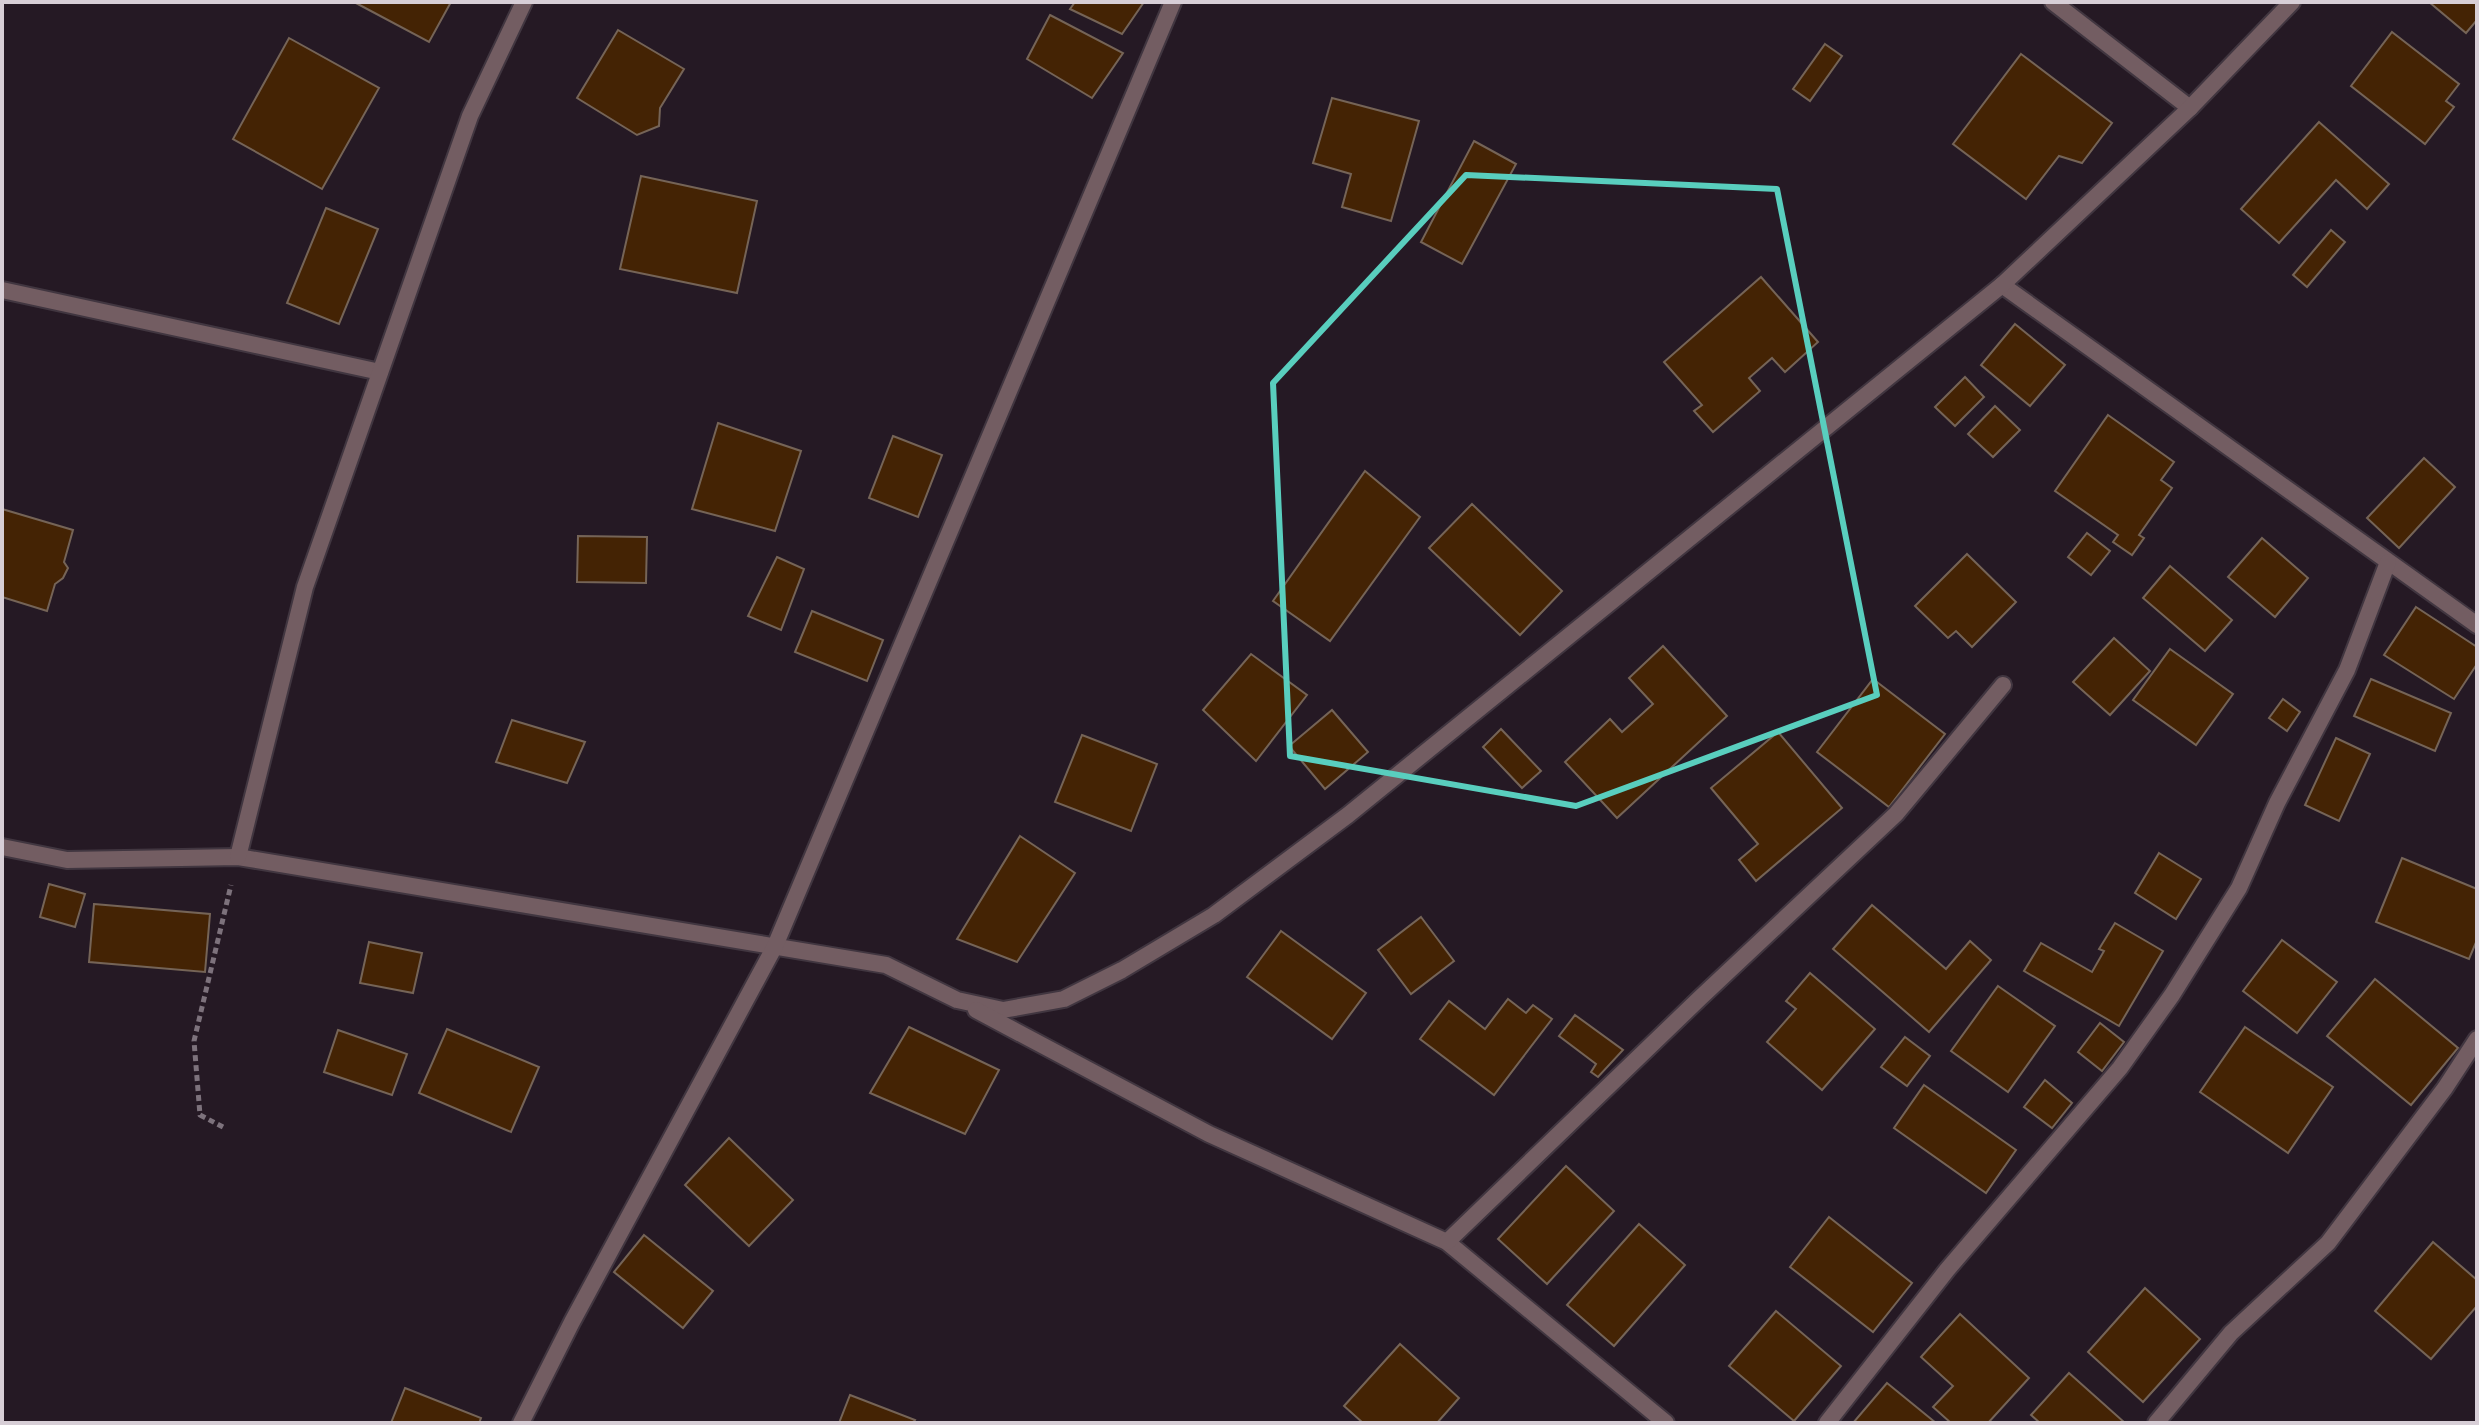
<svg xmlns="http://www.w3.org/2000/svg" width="2479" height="1425" font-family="Manrope,sans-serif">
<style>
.building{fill:#442304;stroke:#756457;stroke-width:2}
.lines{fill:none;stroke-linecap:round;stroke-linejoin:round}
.minor-casing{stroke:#413640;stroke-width:20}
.path{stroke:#7d727c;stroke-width:5;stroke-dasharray:6 4;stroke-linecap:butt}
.minor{stroke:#735d62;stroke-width:16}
.marked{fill:none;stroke:#59cebe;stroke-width:6;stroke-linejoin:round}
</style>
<rect width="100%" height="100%" fill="#251924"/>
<g class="building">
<path d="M354,2H451L429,42Z"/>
<path d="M1075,2H1144L1122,34L1070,9Z"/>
<path d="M2429,2H2477V20L2466,33Z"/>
<path d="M1050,15L1123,53L1092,98L1027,59Z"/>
<path d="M618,30L684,69L660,108L659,126L637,135L577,98Z"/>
<path d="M2392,32L2459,84L2446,101L2454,107L2425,144L2351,86Z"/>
<path d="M289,38L379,88L322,189L233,139Z"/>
<path d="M1825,44L1842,56L1810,101L1793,89Z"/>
<path d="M2021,54L2112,123L2082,163L2059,156L2026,199L1953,144Z"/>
<path d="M1332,98L1419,121L1391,221L1342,207L1351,174L1313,163Z"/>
<path d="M2319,122L2389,184L2367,209L2336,180L2279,243L2241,209Z"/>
<path d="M1474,141L1516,164L1462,264L1421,242Z"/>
<path d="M641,176L757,201L737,293L620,269Z"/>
<path d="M326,208L378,229L339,324L287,303Z"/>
<path d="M2331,230L2345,242L2307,287L2293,275Z"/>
<path d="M1761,277L1818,342L1785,372L1772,358L1749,378L1760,391L1713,432L1694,411L1702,405L1664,362Z"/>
<path d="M2015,324L2065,365L2030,406L1981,365Z"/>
<path d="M1965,377L1984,397L1955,426L1935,407Z"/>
<path d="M1995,406L2020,430L1993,457L1968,434Z"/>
<path d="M2108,415L2174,462L2161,480L2172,488L2139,535L2144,538L2132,555L2113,542L2118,535L2055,491Z"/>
<path d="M718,423L801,451L775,531L692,509Z"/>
<path d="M893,436L942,455L918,517L869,498Z"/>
<path d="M2424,458L2455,487L2399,548L2367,518Z"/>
<path d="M1365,471L1420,517L1330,641L1273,601Z"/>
<path d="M1472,504L1562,591L1520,635L1429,548Z"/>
<path d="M2,509L73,530L64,562L68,568L63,578L55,584L47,611L2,597Z"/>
<path d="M2087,533L2110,551L2091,575L2068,557Z"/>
<path d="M578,536L647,537L646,583L577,582Z"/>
<path d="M2262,538L2308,578L2275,617L2228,577Z"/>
<path d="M1967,554L2016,602L1972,647L1956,631L1948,638L1915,606Z"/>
<path d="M777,557L804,569L781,630L748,616Z"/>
<path d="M2170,566L2232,620L2205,651L2143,598Z"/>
<path d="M2416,607L2477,647V664L2454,699L2384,655Z"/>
<path d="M812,611L883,640L867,681L795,652Z"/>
<path d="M2114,638L2150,671L2110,715L2073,682Z"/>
<path d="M1663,646L1727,716L1617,818L1565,762L1610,719L1622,732L1653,704L1629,678Z"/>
<path d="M2170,649L2233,694L2196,745L2133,700Z"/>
<path d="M1251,654L1307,695L1256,761L1203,710Z"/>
<path d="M1873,679L1945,734L1889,807L1817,752Z"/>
<path d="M2371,679L2451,713L2435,751L2354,716Z"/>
<path d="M2283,699L2300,712L2287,731L2269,718Z"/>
<path d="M1332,710L1368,752L1325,789L1289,746Z"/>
<path d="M512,720L585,742L567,783L496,762Z"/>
<path d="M1501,729L1541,771L1522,788L1483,747Z"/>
<path d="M1778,732L1842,808L1756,881L1739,860L1758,844L1711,788Z"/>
<path d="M1082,735L1157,764L1131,831L1055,802Z"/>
<path d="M2336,738L2370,754L2339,821L2305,805Z"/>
<path d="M1020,836L1075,873L1017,962L957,939Z"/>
<path d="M2159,853L2201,879L2176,919L2135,893Z"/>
<path d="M2402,858L2477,889V940L2469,959L2376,922Z"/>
<path d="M49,884L85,894L75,927L40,917Z"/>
<path d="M94,904L210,914L205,972L89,962Z"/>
<path d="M1872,905L1946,969L1970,941L1991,960L1929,1032L1833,949Z"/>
<path d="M1421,917L1454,961L1411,994L1378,950Z"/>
<path d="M2115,923L2163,951L2119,1026L2024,971L2041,943L2092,972L2104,951L2099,949Z"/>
<path d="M1281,931L1366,993L1332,1039L1247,977Z"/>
<path d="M2282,940L2337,982L2297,1033L2243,991Z"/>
<path d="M369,942L422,953L413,993L360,983Z"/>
<path d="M1810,973L1875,1029L1822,1090L1767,1042L1796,1009L1786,1001Z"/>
<path d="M2375,979L2458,1048L2411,1105L2327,1036Z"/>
<path d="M1998,986L2055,1026L2008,1092L1951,1051Z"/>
<path d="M1508,999L1526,1013L1533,1005L1552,1019L1494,1095L1420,1039L1449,1001L1485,1029Z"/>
<path d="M1575,1015L1623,1050L1598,1077L1591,1072L1596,1064L1559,1036Z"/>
<path d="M2100,1023L2124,1042L2102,1071L2078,1052Z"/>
<path d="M909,1027L999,1070L965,1134L870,1093Z"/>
<path d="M2245,1027L2333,1087L2288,1153L2200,1092Z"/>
<path d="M447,1029L539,1067L511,1132L419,1093Z"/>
<path d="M338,1030L407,1054L392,1095L324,1072Z"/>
<path d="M1905,1037L1930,1056L1907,1086L1881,1067Z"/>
<path d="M2045,1080L2072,1103L2052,1128L2024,1107Z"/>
<path d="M1924,1085L2016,1150L1986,1193L1894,1128Z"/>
<path d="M729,1138L793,1200L749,1246L685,1185Z"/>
<path d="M1566,1166L1614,1211L1547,1284L1498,1239Z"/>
<path d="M1829,1217L1912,1283L1873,1332L1790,1267Z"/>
<path d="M1639,1224L1685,1265L1614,1346L1567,1305Z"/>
<path d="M644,1235L713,1291L683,1328L614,1272Z"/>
<path d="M2433,1242L2477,1280V1306L2431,1359L2375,1311Z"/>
<path d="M2145,1288L2200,1339L2143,1402L2088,1352Z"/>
<path d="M1776,1311L1841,1366L1794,1421L1729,1366Z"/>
<path d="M1960,1314L2029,1378L1988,1423H1951L1933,1407L1953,1386L1921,1357Z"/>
<path d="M1400,1344L1459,1398L1437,1423H1363L1344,1406Z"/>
<path d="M2069,1373L2125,1423H2040L2031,1415Z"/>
<path d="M1887,1383L1936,1423H1853Z"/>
<path d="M405,1388L481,1418L479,1423H391Z"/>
<path d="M850,1395L915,1420L913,1423H839Z"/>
</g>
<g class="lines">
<defs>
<g id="minor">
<path d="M2053,2L2190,108"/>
<path d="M2002,285L2477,625"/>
<path d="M2,290L380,372"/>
<path d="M2,847L67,860L238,857L886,965L957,1000L1003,1010L1064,999L1122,970L1214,915L1348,815L2002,285L2190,108L2292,2"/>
<path d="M238,857L305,587L470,116L524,2"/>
<path d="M976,1010L1209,1134L1447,1242L1666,1423"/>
<path d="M1447,1242L1700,998L1896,814L2003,685"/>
<path d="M521,1423L572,1322L775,946L1173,2"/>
<path d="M1827,1423L1947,1270L2120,1068L2172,995L2239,888L2277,803L2347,670L2388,562"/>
<path d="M2156,1423L2231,1333L2328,1243L2445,1088L2477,1039"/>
</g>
</defs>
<use href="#minor" class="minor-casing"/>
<path class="path" d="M223,1127L200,1115L194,1041L231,885"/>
<use href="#minor" class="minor"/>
</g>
<path class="marked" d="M1466,175L1777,189L1877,695L1576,806L1290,756L1273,383Z"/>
<rect width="2479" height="1425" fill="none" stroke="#d7ced6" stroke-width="8"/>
</svg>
